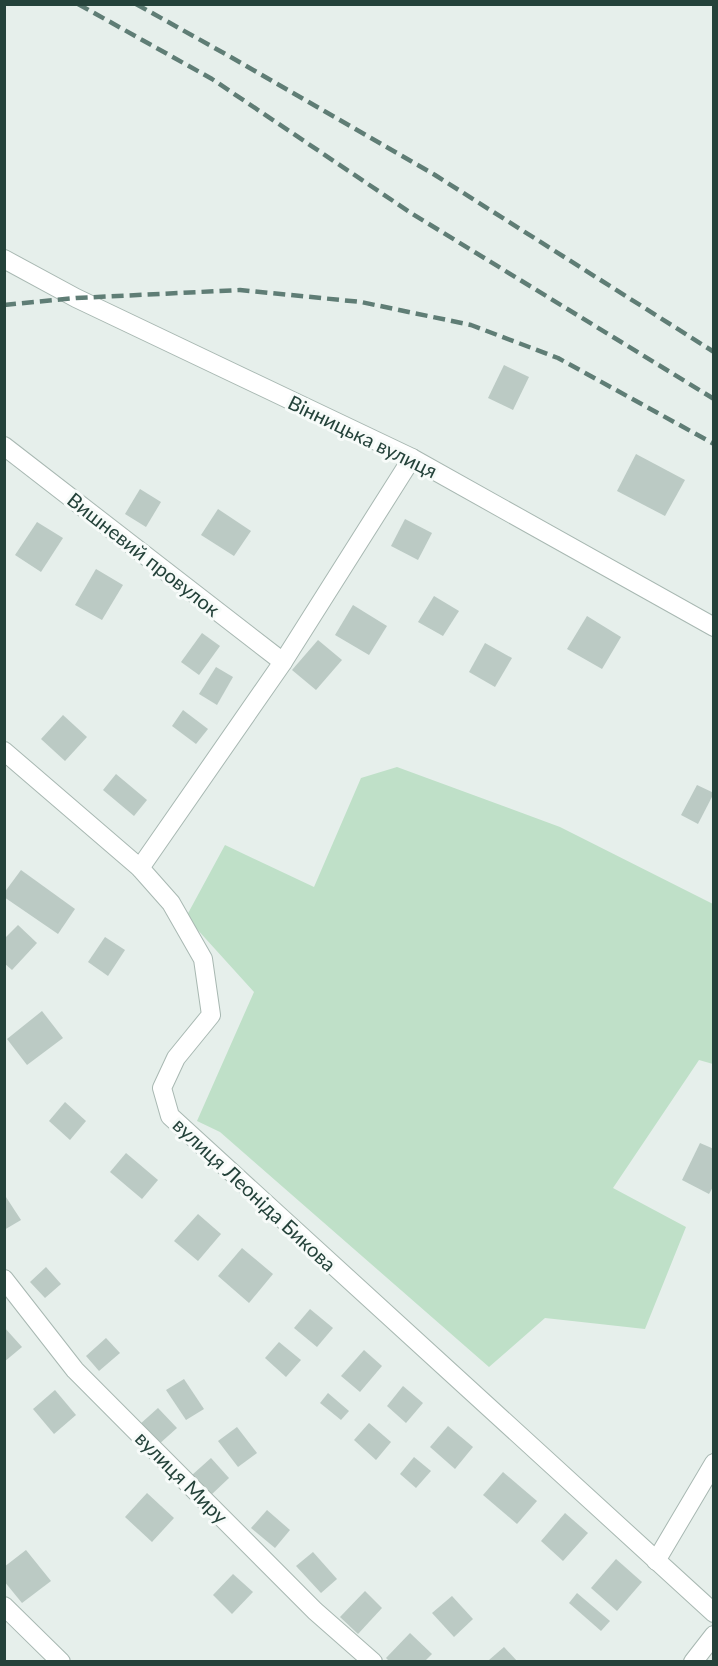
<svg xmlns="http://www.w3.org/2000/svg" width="718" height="1666" font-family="Lato,sans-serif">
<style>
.green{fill:#bfe0c8}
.building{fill:#bbcac4}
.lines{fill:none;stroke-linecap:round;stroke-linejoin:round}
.minor-casing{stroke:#a8b8b2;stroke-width:20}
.tertiary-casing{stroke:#a8b8b2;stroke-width:20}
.minor{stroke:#fff;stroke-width:18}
.tertiary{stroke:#fff;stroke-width:18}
.rail{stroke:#5f7d75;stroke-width:4.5;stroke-dasharray:12 6;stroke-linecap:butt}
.labels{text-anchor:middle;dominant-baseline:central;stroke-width:6;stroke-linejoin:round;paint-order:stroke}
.street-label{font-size:20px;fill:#24423a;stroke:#f7fbf9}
</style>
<rect width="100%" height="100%" fill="#e6efeb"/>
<path class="green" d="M397,767L560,827L713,904V1064L699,1060L613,1188L686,1227L645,1329L545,1318L489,1367L220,1132L197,1121L254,992L186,917L225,845L314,887L361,778Z"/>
<g class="building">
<path d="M504,365L529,377L513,410L488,398Z"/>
<path d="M636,454L685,480L665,516L617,491Z"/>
<path d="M140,489L161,502L146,527L125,514Z"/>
<path d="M218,509L251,531L234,556L201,535Z"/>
<path d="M405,519L432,533L418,560L391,546Z"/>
<path d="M37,522L63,538L41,572L15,555Z"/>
<path d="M96,569L123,585L102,620L75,605Z"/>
<path d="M434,596L459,611L443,636L418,622Z"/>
<path d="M353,605L387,626L369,655L335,635Z"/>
<path d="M587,616L621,637L602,669L567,649Z"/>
<path d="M202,633L220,646L199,675L181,662Z"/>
<path d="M318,640L342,660L316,690L292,670Z"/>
<path d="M485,643L512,658L495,687L469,672Z"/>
<path d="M216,667L233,677L217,705L199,694Z"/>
<path d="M183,710L208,729L196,744L172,726Z"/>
<path d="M63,715L87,737L65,761L41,739Z"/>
<path d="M116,774L147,800L134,816L103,790Z"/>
<path d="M697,785L714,793L698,824L681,815Z"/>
<path d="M21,870L75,909L58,934L4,897V893Z"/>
<path d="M18,925L37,943L12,970L4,963V939Z"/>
<path d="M105,937L125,950L108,976L88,962Z"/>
<path d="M42,1011L63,1038L27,1065L7,1039Z"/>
<path d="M65,1102L86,1121L70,1140L49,1121Z"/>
<path d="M700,1143L714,1149V1185L709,1194L682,1180Z"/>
<path d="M126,1153L158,1180L142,1199L110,1172Z"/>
<path d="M4,1194L21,1220L4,1230Z"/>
<path d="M198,1214L221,1234L198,1261L174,1241Z"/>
<path d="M242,1248L273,1274L249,1303L218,1276Z"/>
<path d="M46,1267L61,1284L45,1298L30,1282Z"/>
<path d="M310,1309L333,1328L317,1347L294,1328Z"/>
<path d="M4,1327L22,1347L4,1362Z"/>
<path d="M106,1338L120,1353L99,1371L86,1356Z"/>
<path d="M279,1342L301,1360L286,1377L265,1358Z"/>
<path d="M364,1350L382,1366L360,1392L341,1376Z"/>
<path d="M184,1379L204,1409L186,1420L166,1390Z"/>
<path d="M403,1386L423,1403L406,1423L387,1406Z"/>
<path d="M55,1390L76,1415L54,1434L33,1409Z"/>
<path d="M328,1393L349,1411L341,1420L320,1403Z"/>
<path d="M158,1408L177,1428L158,1445L139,1425Z"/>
<path d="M369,1423L391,1442L376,1460L354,1440Z"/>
<path d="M448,1426L473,1447L455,1469L430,1447Z"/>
<path d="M237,1427L257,1453L238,1467L218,1441Z"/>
<path d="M414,1457L431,1471L416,1488L400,1474Z"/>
<path d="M211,1458L229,1478L211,1495L192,1475Z"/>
<path d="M503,1472L537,1501L517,1524L483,1495Z"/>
<path d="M147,1493L174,1518L152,1542L125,1517Z"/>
<path d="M267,1510L290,1530L275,1548L251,1528Z"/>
<path d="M565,1513L588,1533L563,1561L541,1541Z"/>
<path d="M26,1550L51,1581L22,1603L4,1581V1567Z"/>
<path d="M313,1552L337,1579L321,1593L296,1566Z"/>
<path d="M616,1559L642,1582L617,1611L591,1588Z"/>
<path d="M233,1574L253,1592L232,1614L213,1595Z"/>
<path d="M365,1591L382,1608L358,1634L340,1617Z"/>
<path d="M577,1593L610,1621L601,1631L569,1603Z"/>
<path d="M452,1596L473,1619L454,1637L432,1613Z"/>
<path d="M410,1633L432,1654L424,1662H390L386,1658Z"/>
<path d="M504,1647L518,1662H490L489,1660Z"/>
</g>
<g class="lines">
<defs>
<g id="minor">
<path d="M4,446L283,662"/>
<path d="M4,751L140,868L171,903L203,959L211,1015L176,1058L162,1088L170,1116L714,1613"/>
<path d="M140,868L283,662L412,458"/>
<path d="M4,1279L75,1370L315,1611L373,1662"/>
<path d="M656,1561L714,1463"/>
<path d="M4,1606L61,1662"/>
<path d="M693,1662L714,1635"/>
</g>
<path id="tertiary" d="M4,259L76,298L412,458L714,627"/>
</defs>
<use href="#minor" class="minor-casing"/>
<use href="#tertiary" class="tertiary-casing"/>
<use href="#minor" class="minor"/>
<use href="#tertiary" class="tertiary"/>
<g class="rail">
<path d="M78,4L212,79L411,213L714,399"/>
<path d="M136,4L229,56L435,175L714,352"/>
<path d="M4,305L76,298L240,290L361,302L471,325L558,358L714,444"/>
</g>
</g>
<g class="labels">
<g class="street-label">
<text transform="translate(363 436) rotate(26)">Вінницька вулиця</text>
<text transform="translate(144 554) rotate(38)">Вишневий провулок</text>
<text transform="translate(255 1194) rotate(43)">вулиця Леоніда Бикова</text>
<text transform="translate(182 1477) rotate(45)">вулиця Миру</text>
</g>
</g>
<rect width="718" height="1666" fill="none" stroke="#24423a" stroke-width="12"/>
</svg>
